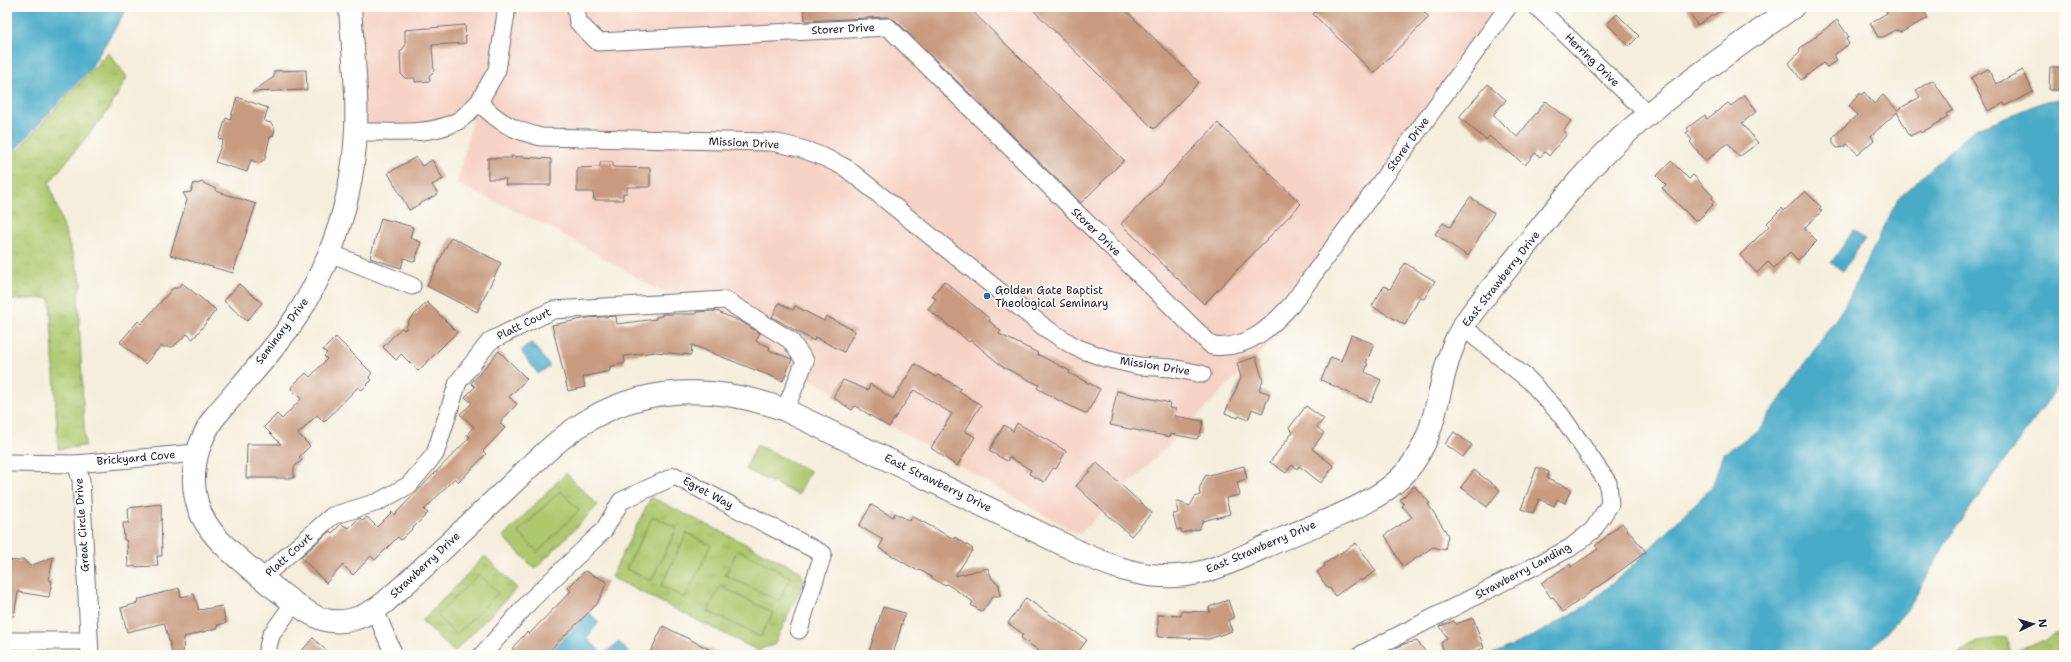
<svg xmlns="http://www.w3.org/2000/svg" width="2071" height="662" font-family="'Shantell Sans',sans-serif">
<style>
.built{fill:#f6d2c4}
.grass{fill:url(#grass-tufts);stroke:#687554}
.garden{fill:#aec86e;stroke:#687554}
.water{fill:#49abc8;stroke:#366682}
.building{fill:#c89a7f}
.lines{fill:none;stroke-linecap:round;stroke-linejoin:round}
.minor-casing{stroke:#6c6973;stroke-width:19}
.tertiary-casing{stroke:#6c6973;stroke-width:24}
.minor{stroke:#fff;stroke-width:17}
.tertiary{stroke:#fff;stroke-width:22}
.poi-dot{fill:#1f6fb2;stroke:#fdfcf7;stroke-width:1.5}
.labels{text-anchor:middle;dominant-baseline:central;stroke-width:3.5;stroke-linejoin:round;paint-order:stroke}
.street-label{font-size:11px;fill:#22223b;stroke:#fdfcf7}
.poi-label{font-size:11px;fill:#22223b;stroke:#fdfcf7;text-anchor:start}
</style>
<defs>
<pattern id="grass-tufts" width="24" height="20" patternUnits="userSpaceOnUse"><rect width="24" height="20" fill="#aec86e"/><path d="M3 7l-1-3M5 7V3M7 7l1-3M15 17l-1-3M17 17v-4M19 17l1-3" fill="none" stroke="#95ac60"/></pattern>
</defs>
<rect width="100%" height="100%" fill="#fdfcf7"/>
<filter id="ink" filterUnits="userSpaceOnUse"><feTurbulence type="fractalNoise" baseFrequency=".025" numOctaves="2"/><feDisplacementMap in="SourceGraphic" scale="8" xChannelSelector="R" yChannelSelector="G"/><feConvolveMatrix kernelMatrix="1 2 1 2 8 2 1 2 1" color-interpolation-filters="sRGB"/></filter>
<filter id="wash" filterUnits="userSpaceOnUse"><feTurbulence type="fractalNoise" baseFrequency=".012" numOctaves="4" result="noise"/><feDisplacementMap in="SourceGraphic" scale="16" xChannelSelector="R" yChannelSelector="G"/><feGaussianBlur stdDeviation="0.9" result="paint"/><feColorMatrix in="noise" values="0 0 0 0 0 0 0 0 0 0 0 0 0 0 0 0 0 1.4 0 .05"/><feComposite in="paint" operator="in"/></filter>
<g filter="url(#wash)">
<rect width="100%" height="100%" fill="#f5eedc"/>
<path class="built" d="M350,7H1512L1283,330L1079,535L550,227L457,184L474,113L375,140L356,132Z"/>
<g class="grass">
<path d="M108,52L127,77L110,108L49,183L82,283L78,293L85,446L58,449L50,298L7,300V161Z"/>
<path d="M566,473L598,505L535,569L503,537Z"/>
<path d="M651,497L800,571L804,582L774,645L757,650L611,577Z"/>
<path d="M485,556L517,588L454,652L422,621Z"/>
<path d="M2064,629V655H1957L1979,641L2007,637L2010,652L2032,646Z"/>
</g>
<g class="garden">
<path d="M757,445L810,471L798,495L745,469Z"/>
<path d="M560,491L579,510L538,552L518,532Z"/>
<path d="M653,516L677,528L651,581L626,569Z"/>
<path d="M687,533L711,545L685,598L661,586Z"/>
<path d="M738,550L791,577L779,601L725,575Z"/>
<path d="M479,574L498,593L456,635L437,615Z"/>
<path d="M720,586L773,613L760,637L708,611Z"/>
</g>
<g class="water">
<path d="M7,7H128L90,69L7,158Z"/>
<path d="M2064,99V389L2057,388L1950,536L1909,608L1865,655H1491L1537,634L1587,605L1629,569L1712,487L1723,454L1759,430L1844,307L1898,199L1973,130L2046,101Z"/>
<path d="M1853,231L1865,239L1843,271L1831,263Z"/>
<path d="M531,343L533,344L549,365V367L538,374L522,353V350Z"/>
<path d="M589,613L599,622L587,638L603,654L619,642L629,653L627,655H560L553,649Z"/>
</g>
<g id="blocks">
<g class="building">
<path d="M804,7H968L1124,160L1081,203L895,20L887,17L805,21Z"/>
<path d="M1030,7H1122L1199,82L1154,129Z"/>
<path d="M1320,7H1419L1429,17L1374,73L1313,14Z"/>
<path d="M1686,7H1727L1697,25Z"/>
<path d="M1884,7H1922L1928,18L1902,32L1896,30L1883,37H1878L1870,23L1887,13Z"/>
<path d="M1617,14L1639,36L1629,46L1607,24Z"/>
<path d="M1837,20L1849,37L1846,39L1849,44L1834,55L1837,60L1827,67L1823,63L1801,80L1789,63L1800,51L1799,49Z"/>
<path d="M465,25L466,43L432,45L434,71L429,76L430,81L415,82V78H405L401,74L400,52L405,46V30Z"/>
<path d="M2050,67H2064V90H2049Z"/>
<path d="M1988,69L1996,84L2023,70L2033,92L2005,106L2004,103L1988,111L1971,78Z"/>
<path d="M306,70L307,90L252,92L274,77V71Z"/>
<path d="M1933,80L1953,110L1946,114L1948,117L1921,133L1920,131L1910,136L1897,112L1871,136L1874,140L1858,154L1847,144L1844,147L1837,148L1833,143V137L1857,115L1849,106L1860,93L1861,95L1864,92L1874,104L1883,95L1897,110L1920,97L1916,90Z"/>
<path d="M1488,84L1506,100L1493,115L1517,137L1546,101L1571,121L1563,131L1567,134L1549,156L1545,152L1540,157L1535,153L1525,165L1489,136L1486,140L1459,117Z"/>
<path d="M1745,95L1757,111L1742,123L1758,143L1739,157L1728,143L1705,161L1690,142L1692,140L1686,133L1689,131L1687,128L1705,115L1707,119L1728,103L1731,106Z"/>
<path d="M237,97L268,108L264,121L271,123L275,129L273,136L270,137L265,159L259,163L251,160L247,172L215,162L223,140L219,139L226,118L230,120Z"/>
<path d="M1218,123L1301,204L1204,304L1121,224Z"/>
<path d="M511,156L551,159V185H505L506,179H488V158H512Z"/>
<path d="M416,157L422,166L432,160L443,179L432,185L438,194L409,210L388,173Z"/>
<path d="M1671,161L1689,179L1693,175L1713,196L1712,198L1714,201L1712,204L1713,205L1696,222L1662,188L1666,185L1657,176Z"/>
<path d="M600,162H613V167L650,168V187H627V193H623V200H594L593,192H577V168L600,167Z"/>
<path d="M201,182L216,189V191L256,204L233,273L170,255L187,200L183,193L191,192L194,183L198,184Z"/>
<path d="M1805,191L1821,207L1819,209L1822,211L1804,228L1817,241L1798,260L1790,252L1774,268L1768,262L1757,273L1740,255L1769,226L1767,223L1782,208L1784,211Z"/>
<path d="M1470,197L1494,213L1468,256L1435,234L1443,223L1450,227Z"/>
<path d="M381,218L413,227L410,238L421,242L415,262L404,258L401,268L370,258Z"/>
<path d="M451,237L501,263L477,312L427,286Z"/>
<path d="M1405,263L1435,281L1424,299L1420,297L1405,325L1372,306L1384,286L1390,289Z"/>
<path d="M944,281L990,319L989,321L1001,331L999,334L1038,353L1037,354L1070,371L1069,373L1100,389L1087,414L1060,401L1037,388L1039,385L1003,367L971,340L969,342L928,309L936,299L932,296Z"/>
<path d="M182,283L216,310L193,339L187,334L173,347H160L145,364L120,342L138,321L141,324L173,288H178Z"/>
<path d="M239,284L262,303L247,321L224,301Z"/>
<path d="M427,302L457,332L418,371L401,354L396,360L383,347L401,328L405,330L409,320Z"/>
<path d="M779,303L793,310L795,306L824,321L826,316L855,331L844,352L815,337L814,341L772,317Z"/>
<path d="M712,311L720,312V313L742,322L760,333L756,341L770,347L769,350L792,359L783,381L692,345L691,355L655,352L624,356L625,363L609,367L610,371L583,377L585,387L568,391L552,325L588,318L616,316L617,324L656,319V317L662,316V314H696V312Z"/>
<path d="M1351,335L1374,344L1366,363L1368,364L1365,372L1381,380L1371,403L1321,380L1331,357L1341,361Z"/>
<path d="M336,337L372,373L369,377L372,380L362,390L358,387L324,422L317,415L298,434L310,446L299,457L302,460L294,467V478H246L247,444H281L264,427L277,414L282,419L301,399L291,389L292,386L306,373L310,377L327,359L324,356L327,353L323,350Z"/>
<path d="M499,351L527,379L509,397L517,404L500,423L505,428L483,451L486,454L459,482L455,478L424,510L428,513L401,540L398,537L375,560L371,556L353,575L343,565L326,583L301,557L330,531L332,533L341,524L349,528L358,519L360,518L363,521L367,517L377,527L392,512L394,515L470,437L467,434L474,427L460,414L472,403L465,397L475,387L471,383Z"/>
<path d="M1256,357L1263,381L1259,390L1270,394L1262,413L1252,409L1248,420L1239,416L1238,418L1225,413L1241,378L1237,363Z"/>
<path d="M915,364L936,377L938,375L961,389L959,391L981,405L965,431L975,437L957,466L931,448L952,414L914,390L889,427L855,406L852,410L833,397L843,380L868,390L870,384L893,399Z"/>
<path d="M1117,391L1170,403L1169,408L1176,409L1175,416L1203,421L1200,436H1198L1197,439L1171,434L1170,437L1110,425Z"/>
<path d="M1306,406L1324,419L1317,427L1324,433L1312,449L1334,466L1321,483L1299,466L1297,469L1292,465L1286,473L1270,462L1293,432L1289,428Z"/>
<path d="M1017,423L1066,451L1056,469L1053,468L1044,482L1029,474L1031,470L1009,457L1007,461L989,451L1004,425L1013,431Z"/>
<path d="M1454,432L1472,445L1463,457L1445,444Z"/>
<path d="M1097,463L1152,513L1131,536L1076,486Z"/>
<path d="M1244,466L1247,479L1237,482L1240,495L1226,498L1230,514L1203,521L1199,529L1182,533L1181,529L1177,530L1173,514L1178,513L1176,501L1190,506L1195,497L1200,495L1199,489L1205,476Z"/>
<path d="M1537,467L1549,472L1547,479L1571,489L1565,503L1557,499L1554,506L1539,499L1533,513L1521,509Z"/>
<path d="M1474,470L1500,490L1487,507L1461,487Z"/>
<path d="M1414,486L1430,503L1428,504L1448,535L1445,550L1433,547L1403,567L1385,535L1412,517L1402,506L1404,504L1400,500Z"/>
<path d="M161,504L162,556H157L158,566L128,567L127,543L126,540H124L123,523H129L128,508Z"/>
<path d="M871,505L893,517L895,513L910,521L912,516L954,539L955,537L973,549L955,576L988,568L992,579L999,584L1000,596H993L982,612L971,605L973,602L947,584L943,585L919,569L918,571L879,548L883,540L859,526Z"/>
<path d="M1622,523L1646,552L1563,612L1553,597L1551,598L1541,583L1570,564L1571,567L1598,549L1595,546Z"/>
<path d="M1356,543L1376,571L1361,581L1360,579L1335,596L1330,588L1328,589L1317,572L1325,566L1324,564Z"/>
<path d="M53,557L49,580L52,581L49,597L18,592L14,616H7V560L19,561L23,559L30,566Z"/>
<path d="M585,571L607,582L597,604L545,655H519L512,648L527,632L529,634L571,591L568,588Z"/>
<path d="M179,588L181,597L194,594L199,610L222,606L226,623L217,625L218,628L184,637L183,655H173L164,623L127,632L121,608L138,603L137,600Z"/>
<path d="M1026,598L1087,640L1076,655H1045L1021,638L1023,634L1008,623Z"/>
<path d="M1228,600L1234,618L1228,620L1232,631L1209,639L1158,637V615L1181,616V611L1210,612L1209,607Z"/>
<path d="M883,607L905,613L893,655H868Z"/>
<path d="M1473,618L1484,648L1465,655H1445L1441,643L1447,638L1440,626L1454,621L1456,624Z"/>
<path d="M663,626L721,655H649Z"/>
<path d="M313,638L331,655H298Z"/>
<path d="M1417,641L1428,655H1382L1404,644Z"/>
</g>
</g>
</g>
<g filter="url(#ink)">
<use href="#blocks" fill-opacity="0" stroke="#6c6973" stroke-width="1"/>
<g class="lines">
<defs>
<g id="minor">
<path d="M576,7L578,22L598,42L888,27L1212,346C1248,350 1270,328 1292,304L1508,7"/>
<path d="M1537,7L1647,113"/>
<path d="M479,102L497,70L507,7"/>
<path d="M356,132C389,131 427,137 458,121C465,117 472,108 479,102C499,123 513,130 541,137L771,142C801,147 819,154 846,168L1044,327L1075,347L1105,358L1139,366L1172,368L1202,374"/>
<path d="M330,253L412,286"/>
<path d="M7,463L76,464L81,480L90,655"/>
<path d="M76,464L196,453"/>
<path d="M262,578L332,516L378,502L409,485L435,454L458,382L490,341L553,310L725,300L790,340L805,361L785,410"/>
<path d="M375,610L394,655"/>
<path d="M7,641H89"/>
<path d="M1362,654L1570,548L1593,530L1610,504L1608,483L1561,415L1529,380L1463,327"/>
<path d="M266,655L271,635L294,603"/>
<path d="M482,655L531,600L604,530L621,501L675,476L823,554L799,630"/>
</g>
<path id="tertiary" d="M350,7C353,56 360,106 354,155C348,212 328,267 297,316C273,352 241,385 213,419C196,446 188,477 199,509C203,520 210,530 218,539C235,557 303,615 325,620C347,625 367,616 384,603C424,568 461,532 499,496C525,472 550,445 579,426C641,384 717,384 785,410L1077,551C1109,566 1140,578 1176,576C1212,575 1249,553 1282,539C1321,522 1379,504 1407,471C1440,431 1435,389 1454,344C1464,320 1483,299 1499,279C1522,250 1546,221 1570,191C1633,116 1714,64 1793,7"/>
</defs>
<use href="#minor" class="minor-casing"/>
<use href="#tertiary" class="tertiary-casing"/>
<use href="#minor" class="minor"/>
<use href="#tertiary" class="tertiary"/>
</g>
</g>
<circle class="poi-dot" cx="987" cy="296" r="4"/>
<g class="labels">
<g class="street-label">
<text transform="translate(843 29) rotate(-3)">Storer Drive</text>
<text transform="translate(1592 60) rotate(44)">Herring Drive</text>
<text transform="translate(744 143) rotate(3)">Mission Drive</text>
<text transform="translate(1408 144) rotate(-54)">Storer Drive</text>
<text transform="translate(1096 232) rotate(44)">Storer Drive</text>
<text transform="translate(1501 279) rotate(-52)">East Strawberry Drive</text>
<text transform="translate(524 324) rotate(-26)">Platt Court</text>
<text transform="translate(282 331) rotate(-53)">Seminary Drive</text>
<text transform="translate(1155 366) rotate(9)">Mission Drive</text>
<text transform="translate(136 458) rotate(-5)">Brickyard Cove</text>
<text transform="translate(938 483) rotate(26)">East Strawberry Drive</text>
<text transform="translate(708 493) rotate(28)">Egret Way</text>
<text transform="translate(82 525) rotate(-94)">Great Circle Drive</text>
<text transform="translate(1261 547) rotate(-23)">East Strawberry Drive</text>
<text transform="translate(289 555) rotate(-42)">Platt Court</text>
<text transform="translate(425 565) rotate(-43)">Strawberry Drive</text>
<text transform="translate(1523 571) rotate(-28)">Strawberry Landing</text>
</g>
<g class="poi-label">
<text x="995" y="290">Golden Gate Baptist<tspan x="995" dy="13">Theological Seminary</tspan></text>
</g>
</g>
<rect width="2071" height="662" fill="none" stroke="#fdfcf7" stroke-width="24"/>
<g transform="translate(2033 624) rotate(85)" stroke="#fdfcf7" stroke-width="3" paint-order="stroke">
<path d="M0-3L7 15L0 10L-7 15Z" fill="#22223b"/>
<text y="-6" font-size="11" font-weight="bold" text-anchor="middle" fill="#22223b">N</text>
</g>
</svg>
